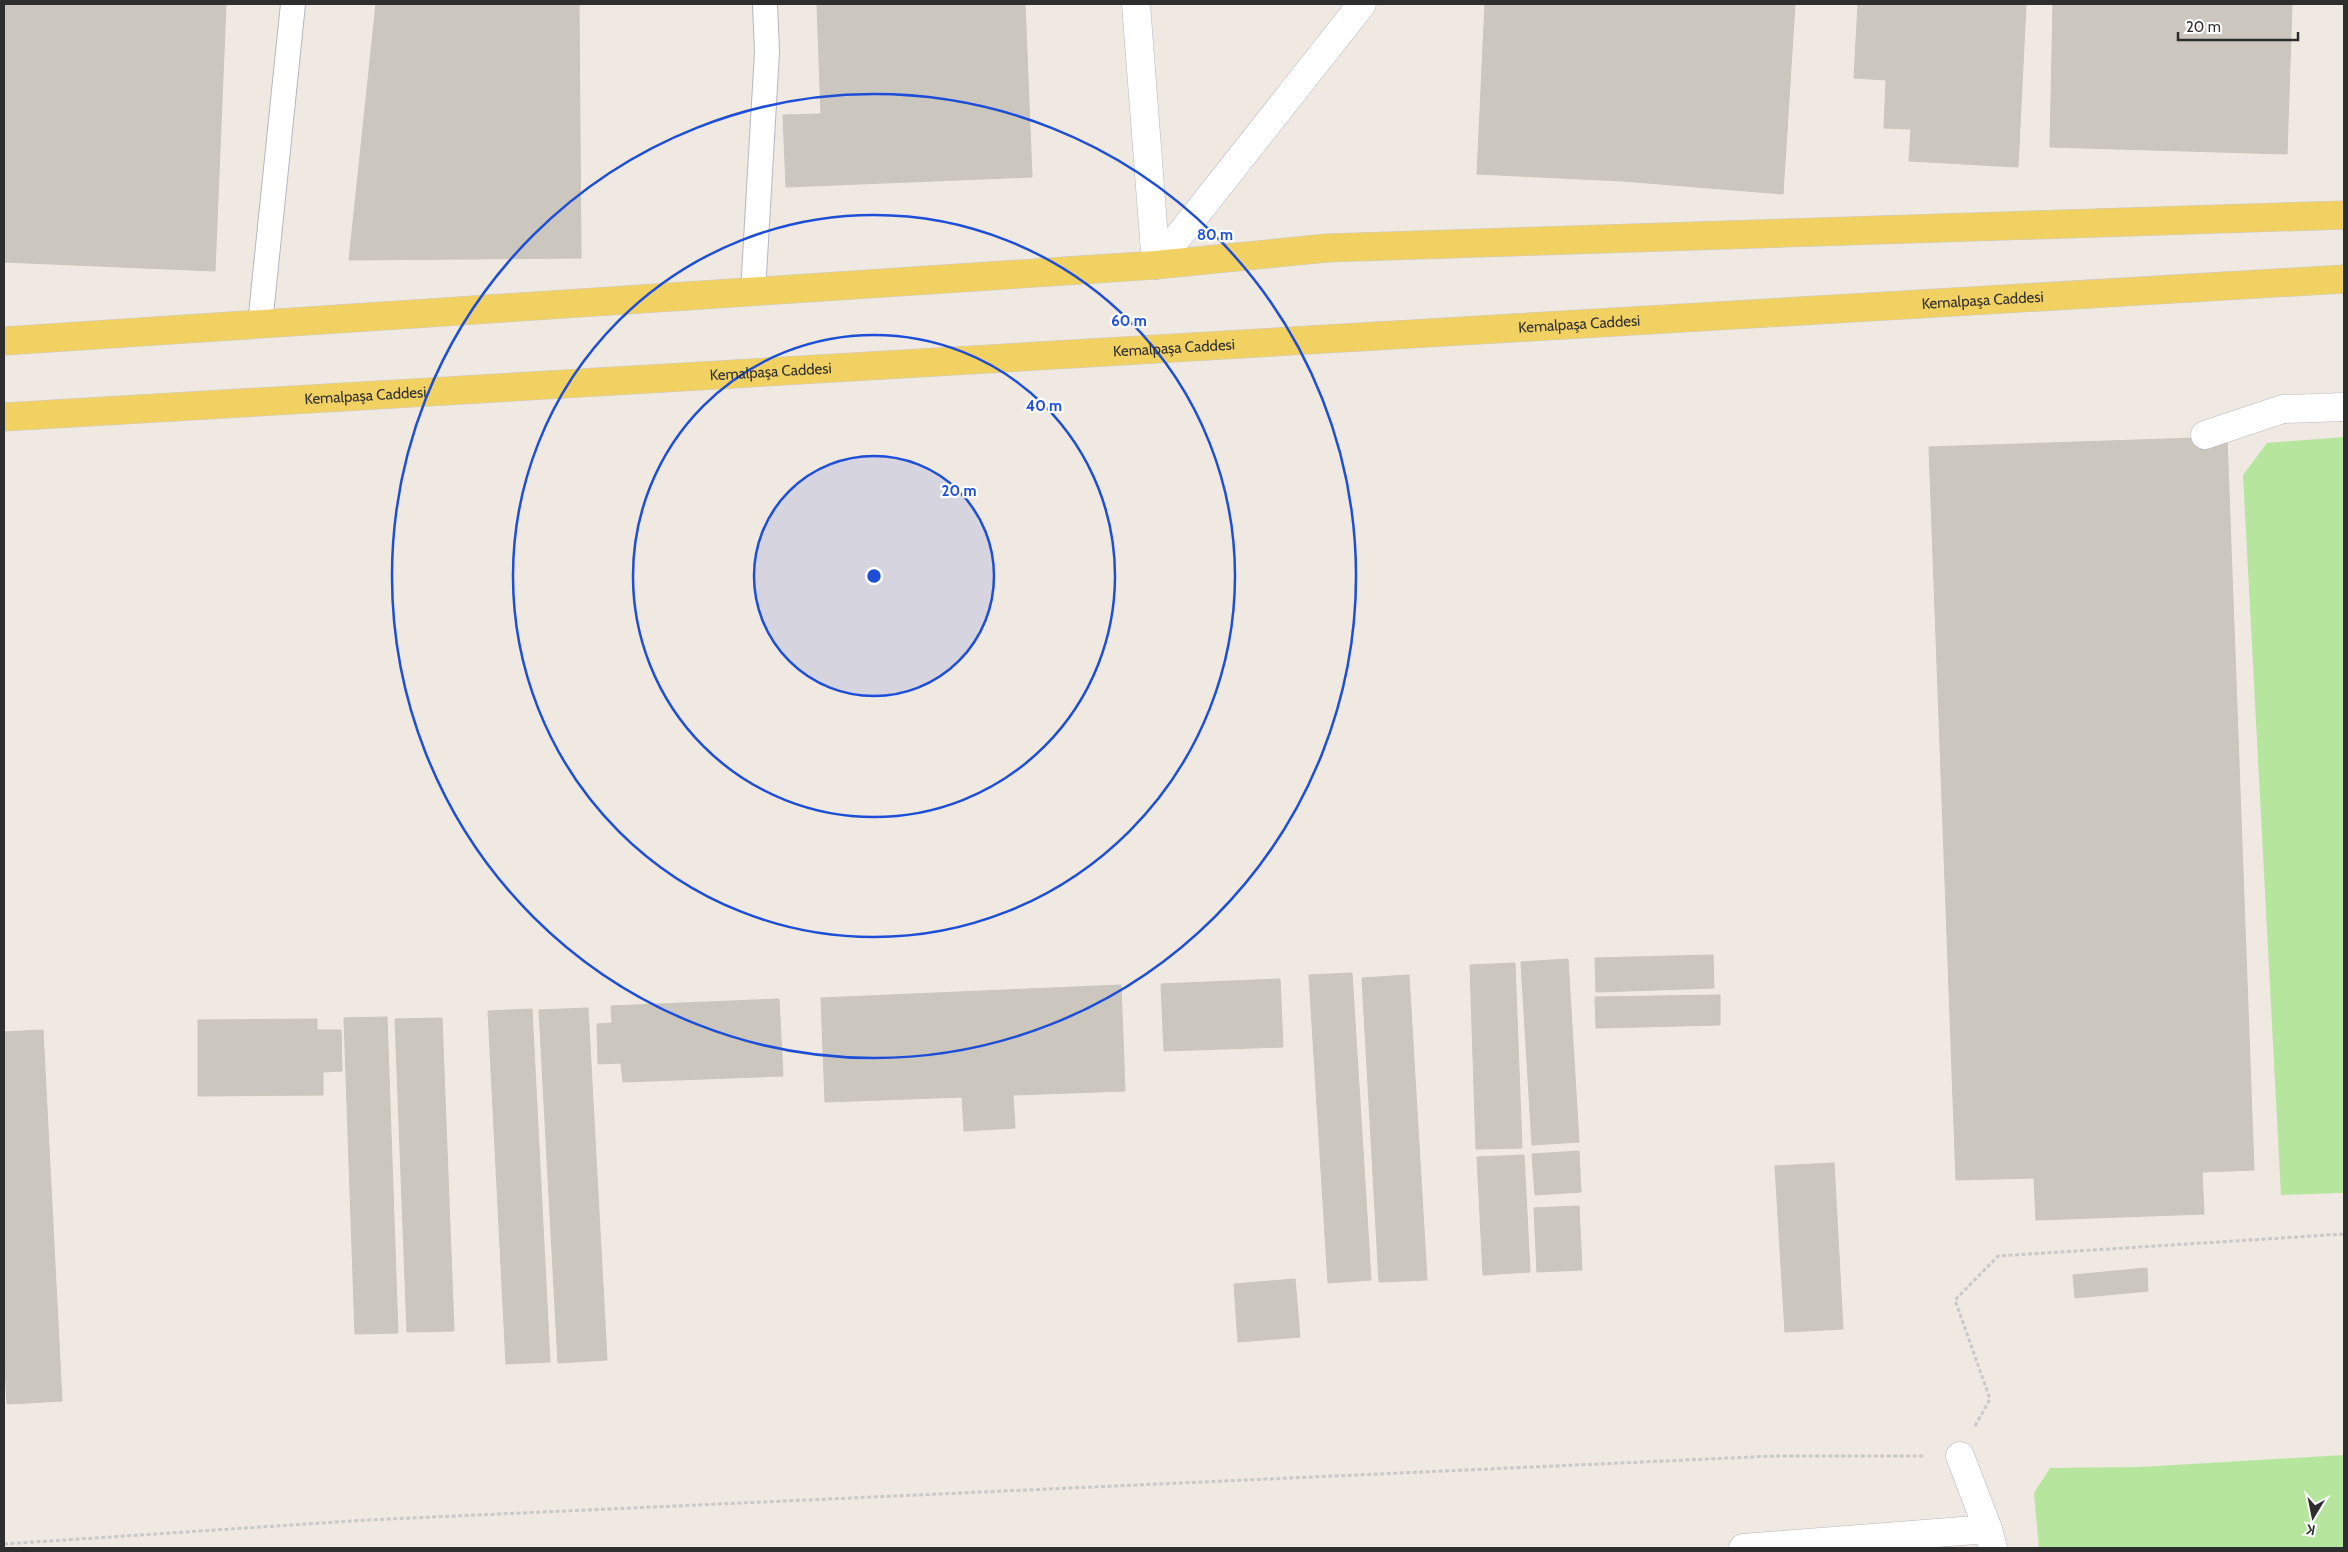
<svg xmlns="http://www.w3.org/2000/svg" width="2348" height="1552" font-family="Cabin,sans-serif">
<style>
.green{fill:#b6e59e}
.building{fill:#cbc7bf;stroke:#cbc5ba}
.lines{fill:none;stroke-linecap:round;stroke-linejoin:round}
.service-casing{stroke:#b4b7c1;stroke-width:26}
.minor-casing{stroke:#b4b7c1;stroke-width:29}
.primary-casing{stroke:#c9c9c9;stroke-width:29}
.path{stroke:#c9c9c9;stroke-width:3;stroke-dasharray:4 2.5;stroke-linecap:butt}
.service{stroke:#fff;stroke-width:24}
.minor{stroke:#fff;stroke-width:28}
.primary{stroke:#f2d163;stroke-width:28}
.ring{fill:none;stroke:#1d4ed8;stroke-width:2.5}
.labels{text-anchor:middle;dominant-baseline:central;stroke-width:4.5;stroke-linejoin:round;paint-order:stroke}
.street-label{font-size:15px;fill:#2e2e2e;stroke:#fff}
.centre{fill:#1d4ed8;stroke:#fff;stroke-width:2.5}
.ring-label{font-size:15px;text-anchor:middle;font-weight:bold;fill:#1d4ed8;stroke:#fff;stroke-width:4.5;stroke-linejoin:round;paint-order:stroke}
</style>
<rect width="100%" height="100%" fill="#efe9e1"/>
<g class="green">
<path d="M2344,437V1193L2281,1195L2243,475L2267,443Z"/>
<path d="M2344,1455V1548H2039L2034,1493L2050,1468L2141,1467Z"/>
</g>
<g class="building">
<path d="M4,4H226L215,271L4,262Z"/>
<path d="M376,4H579L581,258L349,260Z"/>
<path d="M817,4H1025L1032,177L786,187L783,115L821,114Z"/>
<path d="M1485,4H1795L1783,194L1623,181L1477,174Z"/>
<path d="M1858,4H2026L2018,167L1909,161L1911,129L1884,128L1886,80L1854,78Z"/>
<path d="M2053,4H2292L2287,154L2050,147Z"/>
<path d="M2227,437L2254,1170L2202,1172L2204,1214L2036,1220L2034,1178L1956,1180L1929,447Z"/>
<path d="M1713,955L1714,988L1596,992L1595,958Z"/>
<path d="M1568,959L1579,1142L1532,1145L1521,962Z"/>
<path d="M1515,963L1522,1148L1476,1149L1470,965Z"/>
<path d="M1352,973L1371,1280L1328,1283L1309,975Z"/>
<path d="M1409,975L1427,1280L1379,1282L1362,978Z"/>
<path d="M1280,979L1283,1047L1164,1051L1161,984Z"/>
<path d="M1121,985L1125,1091L1013,1095L1015,1128L964,1131L962,1097L825,1102L821,998Z"/>
<path d="M1720,995V1025L1596,1028L1595,997Z"/>
<path d="M779,999L783,1076L623,1082L621,1063L598,1064L597,1024L612,1023L611,1006Z"/>
<path d="M588,1008L607,1360L558,1363L539,1010Z"/>
<path d="M532,1009L550,1362L506,1364L488,1011Z"/>
<path d="M387,1017L398,1333L355,1334L344,1018Z"/>
<path d="M442,1018L454,1331L407,1332L395,1019Z"/>
<path d="M317,1019V1030H341L342,1071L323,1072V1095L198,1096V1020Z"/>
<path d="M43,1030L62,1401L7,1404L4,1346V1032Z"/>
<path d="M1579,1151L1581,1192L1535,1195L1532,1154Z"/>
<path d="M1524,1155L1530,1272L1483,1275L1477,1157Z"/>
<path d="M1834,1163L1843,1329L1785,1332L1775,1166Z"/>
<path d="M1579,1206L1582,1270L1537,1272L1534,1208Z"/>
<path d="M2147,1268L2148,1291L2075,1298L2073,1275Z"/>
<path d="M1295,1279L1300,1337L1238,1342L1234,1284Z"/>
</g>
<g class="lines">
<defs>
<g id="service">
<path d="M753,292L767,52L765,4"/>
<path d="M260,324L293,4"/>
</g>
<g id="minor">
<path d="M1136,4L1156,265"/>
<path d="M1156,265L1362,4"/>
<path d="M2205,435L2283,409L2344,407"/>
<path d="M1960,1456L1988,1529L1993,1548"/>
<path d="M1743,1548L1988,1529"/>
</g>
<g id="primary">
<path d="M4,341L1156,265L1327,248L2344,215"/>
<path id="s1" d="M4,417L2344,279"/>
</g>
</defs>
<use href="#service" class="service-casing"/>
<use href="#minor" class="minor-casing"/>
<use href="#primary" class="primary-casing"/>
<g class="path">
<path d="M1975,1426L1990,1399L1955,1300L1998,1256L2344,1234"/>
<path d="M4,1544L367,1520L1774,1456H1925"/>
</g>
<use href="#service" class="service"/>
<use href="#minor" class="minor"/>
<use href="#primary" class="primary"/>
</g>
<circle cx="874" cy="576" r="120" fill="#1d4ed8" fill-opacity=".12"/>
<g class="ring">
<circle cx="874" cy="576" r="120"/>
<circle cx="874" cy="576" r="241"/>
<circle cx="874" cy="576" r="361"/>
<circle cx="874" cy="576" r="482"/>
</g>
<g class="labels">
<g class="street-label">
<text stroke="none"><textPath href="#s1" startOffset="1982">Kemalpaşa Caddesi</textPath></text>
<text stroke="none"><textPath href="#s1" startOffset="1578">Kemalpaşa Caddesi</textPath></text>
<text stroke="none"><textPath href="#s1" startOffset="1172">Kemalpaşa Caddesi</textPath></text>
<text stroke="none"><textPath href="#s1" startOffset="768">Kemalpaşa Caddesi</textPath></text>
<text stroke="none"><textPath href="#s1" startOffset="362">Kemalpaşa Caddesi</textPath></text>
</g>
</g>
<circle cx="874" cy="576" r="8" class="centre"/>
<g class="ring-label">
<text x="1215" y="240">80 m</text>
<text x="1129" y="326">60 m</text>
<text x="1044" y="411">40 m</text>
<text x="959" y="496">20 m</text>
</g>
<rect width="2348" height="1552" fill="none" stroke="#2e2e2e" stroke-width="10"/>
<g transform="translate(2313 1517) rotate(190)" stroke="#ffffff" stroke-width="4" paint-order="stroke">
<path d="M0-4L9 19L0 12L-9 19Z" fill="#2e2e2e"/>
<text y="-8" font-size="14" font-weight="bold" text-anchor="middle" fill="#2e2e2e">K</text>
</g>
<path d="M2178 32v8h120v-8" fill="none" stroke="#2e2e2e" stroke-width="2.5"/>
<text x="2186" y="32" font-size="15" fill="#2e2e2e" stroke="#ffffff" stroke-width="4" paint-order="stroke">20 m</text>
</svg>
